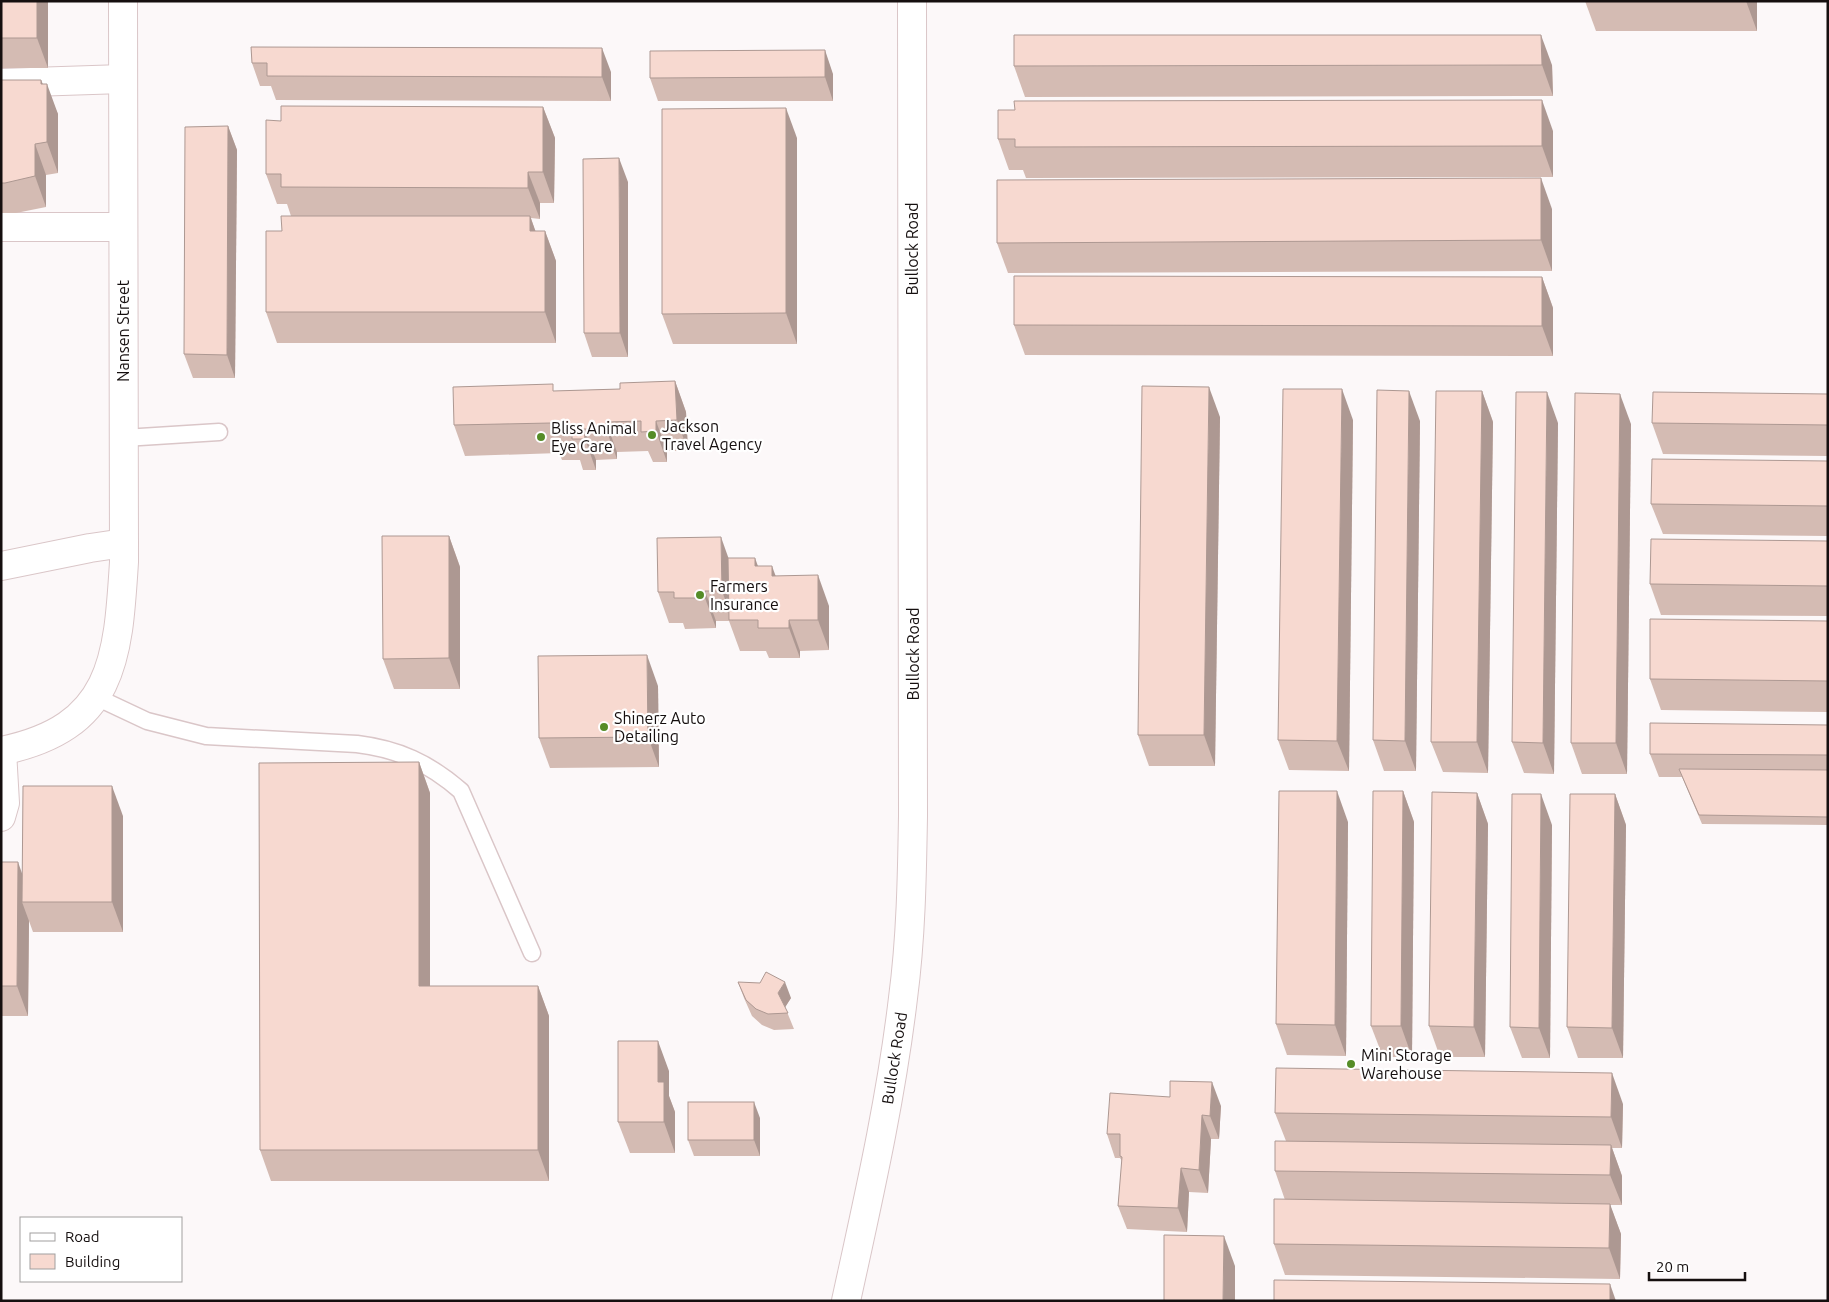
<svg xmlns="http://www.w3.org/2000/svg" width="1829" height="1302" font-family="Ubuntu,sans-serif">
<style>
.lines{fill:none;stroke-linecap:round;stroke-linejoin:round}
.lane-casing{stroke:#dac6c8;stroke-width:19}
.street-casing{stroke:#dac6c8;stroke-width:30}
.secondary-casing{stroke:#dac6c8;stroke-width:30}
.lane{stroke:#fff;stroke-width:16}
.street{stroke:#fff;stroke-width:28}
.secondary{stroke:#fff;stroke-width:28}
.wall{fill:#d4bbb3}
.shaded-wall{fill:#ad9892}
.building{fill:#f7d9d0;stroke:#ad9892}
.poi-dot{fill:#558c27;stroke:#fff;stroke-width:2}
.labels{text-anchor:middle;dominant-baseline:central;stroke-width:4.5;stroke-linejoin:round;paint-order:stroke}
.street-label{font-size:16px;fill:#150f0f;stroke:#fff}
.poi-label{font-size:16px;fill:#150f0f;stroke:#fff;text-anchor:start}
</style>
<rect width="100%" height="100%" fill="#fcf8f9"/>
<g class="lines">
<defs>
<g id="lane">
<path d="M124,438L219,432"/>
<path d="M96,697L147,721L206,736L357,744C398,749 429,763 461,791L532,953"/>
</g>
<g id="street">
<path d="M1,83L123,79"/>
<path d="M1,227H123"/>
<path d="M1,566L90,548L124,543"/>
<path d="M1,751C114,728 118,659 124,562L123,1"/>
<path d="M1,817L5,803L2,751"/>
</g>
<path id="secondary" d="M846,1301C868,1200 891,1100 903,998C911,938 912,876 913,816L912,1"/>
</defs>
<use href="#lane" class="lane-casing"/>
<use href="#street" class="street-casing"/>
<use href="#secondary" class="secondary-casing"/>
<use href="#lane" class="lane"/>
<use href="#street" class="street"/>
<use href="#secondary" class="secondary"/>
</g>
<g class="wall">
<rect x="1" y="1" width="47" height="67"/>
<path d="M1585,1H1757V31H1596Z"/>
<path d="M251,47L611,72V101L276,100L271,86H260L252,63Z"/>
<path d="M1552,65L1553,96L1025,97L1014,66Z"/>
<path d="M833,74V101H658L650,78Z"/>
<path d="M1,80H41L58,114V173L46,175V207L16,213H1Z"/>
<path d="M543,107L555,138L554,203H540V219L531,218L535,231H545L556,261V343H277L266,312L282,231L291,216L287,204H277L266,174L281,121Z"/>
<path d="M228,126L237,150L235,378H193L184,354Z"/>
<path d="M1553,131V177L1026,178L1023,170H1009L998,139Z"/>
<path d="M797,138V344H673L662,314Z"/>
<path d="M628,182V357H592L584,333Z"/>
<path d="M1552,209V271L1008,273L997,243Z"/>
<path d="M1542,277L1553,308V356L1025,355L1014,325Z"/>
<path d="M675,381L686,412L688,451H667V462H653L648,451L617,452V459L596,460V470H583L580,460H562L559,453L465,456L454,425L555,391L620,389Z"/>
<path d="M1482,391L1493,422L1488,773L1443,772L1431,742Z"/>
<path d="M1828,394V456L1663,454L1652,423Z"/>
<path d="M1220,417L1215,766H1149L1138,735Z"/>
<path d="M1353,420L1349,771L1289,770L1278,740Z"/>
<path d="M1420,421L1416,771H1384L1373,740Z"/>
<path d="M1558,423L1554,774L1524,773L1512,742Z"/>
<path d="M1631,424L1627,774H1582L1571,743Z"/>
<path d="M1828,461V536L1663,534L1651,504Z"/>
<path d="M449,536L460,567V689H394L383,659Z"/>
<path d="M1828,541V616L1661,615L1650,584Z"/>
<path d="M728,558L758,566L829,606V650L800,651V658H769L766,651H740L729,621H716V628L685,629L683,623H669L658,592Z"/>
<path d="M1828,621V712L1661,710L1650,679Z"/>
<path d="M658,686L659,767L550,768L539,738Z"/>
<path d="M1828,725V825L1702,824L1682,777H1659L1650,754Z"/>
<path d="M419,762L430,793V986H538L549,1016V1181H271L260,1150Z"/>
<path d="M1403,791L1414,822L1412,1057H1383L1371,1026Z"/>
<path d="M1477,793L1488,824L1485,1057H1440L1429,1026Z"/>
<path d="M1615,794L1626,825L1623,1058H1578L1567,1027Z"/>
<path d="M123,816V932H33L29,921L28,1016H1V862L22,874Z"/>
<path d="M1348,822L1346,1056L1287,1055L1276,1024Z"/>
<path d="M1552,825L1550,1058H1522L1510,1027Z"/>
<path d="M738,982L791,998L785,1007L794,1029L774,1030L762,1025L752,1016L744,998Z"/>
<path d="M669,1071V1096L675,1112V1153H630L618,1122Z"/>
<path d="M1170,1097L1221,1106L1219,1139H1211L1208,1193L1189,1192L1187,1232L1127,1229L1118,1206L1122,1161L1120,1158H1115L1107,1134Z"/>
<path d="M1623,1104L1622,1148H1612L1622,1176V1205H1610L1621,1234L1620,1279L1285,1275L1274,1244L1285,1200L1275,1171L1286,1141L1275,1113Z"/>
<path d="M760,1118V1156H694L688,1140Z"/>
</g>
<g class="shaded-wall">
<path d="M37,1H48V68L37,38Z"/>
<path d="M1746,1H1757V31Z"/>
<path d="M1541,35L1552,65L1553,96L1542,65Z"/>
<path d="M602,48L611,72V101L602,77Z"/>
<path d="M825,50L833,74V101L825,77Z"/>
<path d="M41,80L47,97V84L58,114V173L47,142L41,84Z"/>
<path d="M1542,100L1553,131V177L1542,146Z"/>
<path d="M543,107L555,138L554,203L543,172Z"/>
<path d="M786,108L797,138V344L786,313Z"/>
<path d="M228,126L237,150L235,378L227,355Z"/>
<path d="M35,144L46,175V207L35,176Z"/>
<path d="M619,158L628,182V357L620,333Z"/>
<path d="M528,172L540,203V219L528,188Z"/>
<path d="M1541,178L1552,209V271L1541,240Z"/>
<path d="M530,216L541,246L530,231Z"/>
<path d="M545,231L556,261V343L545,312Z"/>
<path d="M1542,277L1553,308V356L1542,326Z"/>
<path d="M675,381L686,412L688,451L677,420Z"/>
<path d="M1209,387L1220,417L1215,766L1204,735Z"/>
<path d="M1342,389L1353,420L1349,771L1337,741Z"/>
<path d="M1409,391L1420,421L1416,771L1405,741Z"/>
<path d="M1482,391L1493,422L1488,773L1477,742Z"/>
<path d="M1547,392L1558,423L1554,774L1543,743Z"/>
<path d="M1620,394L1631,424L1627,774L1616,743Z"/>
<path d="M656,421L667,451V462L656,431Z"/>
<path d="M606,422L617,452V459L606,429Z"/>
<path d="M584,429L596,460V470L585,439Z"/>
<path d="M449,536L460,567V689L449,658Z"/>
<path d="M721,537L732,568L733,621L722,591Z"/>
<path d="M755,558L766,588L755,566Z"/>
<path d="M772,566L783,596L772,576Z"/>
<path d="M818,575L829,606V650L818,620Z"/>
<path d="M705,591L716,621V628L705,598Z"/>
<path d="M789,620L800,651V658L789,628Z"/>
<path d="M647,655L658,686L659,767L648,737Z"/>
<path d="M419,762L430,793V1016L419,986Z"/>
<path d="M112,786L123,816V932L112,902Z"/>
<path d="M1337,791L1348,822L1346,1056L1335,1025Z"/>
<path d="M1403,791L1414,822L1412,1057L1401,1026Z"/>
<path d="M1477,793L1488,824L1485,1057L1474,1027Z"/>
<path d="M1541,794L1552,825L1550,1058L1539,1028Z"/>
<path d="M1615,794L1626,825L1623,1058L1612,1028Z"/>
<path d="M18,862L29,893L22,902L29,921L28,1016L17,986Z"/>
<path d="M785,982L791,998L784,1009L778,993Z"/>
<path d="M538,986L549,1016V1181L538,1150Z"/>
<path d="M658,1041L669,1071V1096L675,1112V1153L664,1122L658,1082Z"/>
<path d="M1612,1073L1623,1104L1622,1148L1611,1117Z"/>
<path d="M1212,1082L1221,1106L1219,1139L1210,1116Z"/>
<path d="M754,1102L760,1118V1156L754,1140Z"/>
<path d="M1202,1115L1211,1139L1208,1193L1199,1170Z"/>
<path d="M1611,1145L1622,1176V1205L1610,1175Z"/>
<path d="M1181,1168L1189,1192L1187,1232L1178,1208Z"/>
<path d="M1610,1204L1621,1234L1620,1279L1609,1248Z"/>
<path d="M1224,1236L1235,1266V1301H1223Z"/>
<path d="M1610,1284L1616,1301H1610Z"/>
</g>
<g class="building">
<rect x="1" y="1" width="36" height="37"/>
<path d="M1014,35H1541L1542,65L1014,66Z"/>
<path d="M251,47L602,48V77L267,76V63H252Z"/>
<path d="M825,50V77L650,78V51Z"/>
<path d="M1,80H41V84H47V142L35,144V176L5,183H1Z"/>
<path d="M1542,100V146L1015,147V139H998V110H1015L1014,101Z"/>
<path d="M281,106L543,107V172H528V188L281,187V174H266V120L281,121Z"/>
<path d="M786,108V313L662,314V109Z"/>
<path d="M228,126L227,355L184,354L185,127Z"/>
<path d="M619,158L620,333H584L583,159Z"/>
<path d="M1541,178V240L997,243V180Z"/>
<path d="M281,216H530V231H545V312H266V231H282Z"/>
<path d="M1014,276L1542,277V326L1014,325Z"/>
<path d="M675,381L677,420L656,421V431L641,432V421L606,422V429H584L585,439H572V429L551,430V423L454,425L453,387L553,384V391L620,389V383Z"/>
<path d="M1142,386L1209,387L1204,735H1138Z"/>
<path d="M1283,389H1342L1337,741L1278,740Z"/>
<path d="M1377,390L1409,391L1405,741L1373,740Z"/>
<path d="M1436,391H1482L1477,742H1431Z"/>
<path d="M1516,392H1547L1543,743L1512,742Z"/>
<path d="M1653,392L1828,394V425L1652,423Z"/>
<path d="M1575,393L1620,394L1616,743H1571Z"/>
<path d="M1652,459L1828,461V506L1651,504Z"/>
<path d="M382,536H449V658L383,659Z"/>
<path d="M721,537L722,591H705V598H674V592H658L657,538Z"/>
<path d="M1651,539L1828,541V586L1650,584Z"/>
<path d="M728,558H755V566H772V576L818,575V620H789V628H758V620H729Z"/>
<path d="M1650,619L1828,621V681L1650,679Z"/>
<path d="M647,655L648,737L539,738L538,656Z"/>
<path d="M1650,723L1828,725V755L1650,754Z"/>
<path d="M419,762V986H538V1150H260L259,763Z"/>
<path d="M1679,769L1828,770V817L1699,815Z"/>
<path d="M23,786H112V902H22Z"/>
<path d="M1279,791H1337L1335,1025L1276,1024Z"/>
<path d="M1373,791H1403L1401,1026H1371Z"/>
<path d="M1432,792L1477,793L1474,1027L1429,1026Z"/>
<path d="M1512,794H1541L1539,1028L1510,1027Z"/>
<path d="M1570,794H1615L1612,1028L1567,1027Z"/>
<path d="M1,862H18L17,986H1Z"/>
<path d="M766,972L785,982L778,993L788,1013L768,1014L756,1009L746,1000L738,982L760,983Z"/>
<path d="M618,1041H658V1082H664V1122H618Z"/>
<path d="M1276,1068L1612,1073L1611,1117L1275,1113Z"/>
<path d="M1170,1081L1212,1082L1210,1116L1202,1115L1199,1170L1181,1168L1178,1208L1118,1206L1122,1157L1120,1156V1134H1107L1110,1093L1170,1097Z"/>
<rect x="688" y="1102" width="66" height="38"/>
<path d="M1275,1141L1611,1145L1610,1175L1275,1171Z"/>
<path d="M1274,1199L1610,1204L1609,1248L1274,1244Z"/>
<path d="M1164,1235L1224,1236L1223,1301H1164Z"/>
<path d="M1274,1280L1610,1284V1301H1274Z"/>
</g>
<g class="poi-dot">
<circle cx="652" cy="435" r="5"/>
<circle cx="541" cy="437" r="5"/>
<circle cx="700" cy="595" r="5"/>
<circle cx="604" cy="727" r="5"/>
<circle cx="1351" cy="1064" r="5"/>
</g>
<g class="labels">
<g class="street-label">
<text transform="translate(912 249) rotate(-90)">Bullock Road</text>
<text transform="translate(123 331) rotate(-90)">Nansen Street</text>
<text transform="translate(913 654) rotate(-90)">Bullock Road</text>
<text transform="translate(894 1058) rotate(-81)">Bullock Road</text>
</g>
<g class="poi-label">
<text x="662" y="426">Jackson<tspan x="662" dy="18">Travel Agency</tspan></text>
<text x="551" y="428">Bliss Animal<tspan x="551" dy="18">Eye Care</tspan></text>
<text x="710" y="586">Farmers<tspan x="710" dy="18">Insurance</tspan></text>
<text x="614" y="718">Shinerz Auto<tspan x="614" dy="18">Detailing</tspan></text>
<text x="1361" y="1055">Mini Storage<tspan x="1361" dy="18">Warehouse</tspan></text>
</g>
</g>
<rect width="1829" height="1302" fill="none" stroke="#150f0f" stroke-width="5"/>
<rect x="20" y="1217" width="162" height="65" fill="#ffffff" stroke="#a19f9f"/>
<rect x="30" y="1233" width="25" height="8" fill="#ffffff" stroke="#a19f9f"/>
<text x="65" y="1242" font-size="15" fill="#150f0f">Road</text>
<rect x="30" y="1254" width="25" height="15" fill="#f7d9d0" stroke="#a19f9f"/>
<text x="65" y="1267" font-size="15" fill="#150f0f">Building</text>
<path d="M1649 1272v8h96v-8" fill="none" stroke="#150f0f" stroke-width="2.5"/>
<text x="1656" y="1272" font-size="15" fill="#150f0f" stroke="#ffffff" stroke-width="4" paint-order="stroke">20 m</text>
</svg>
